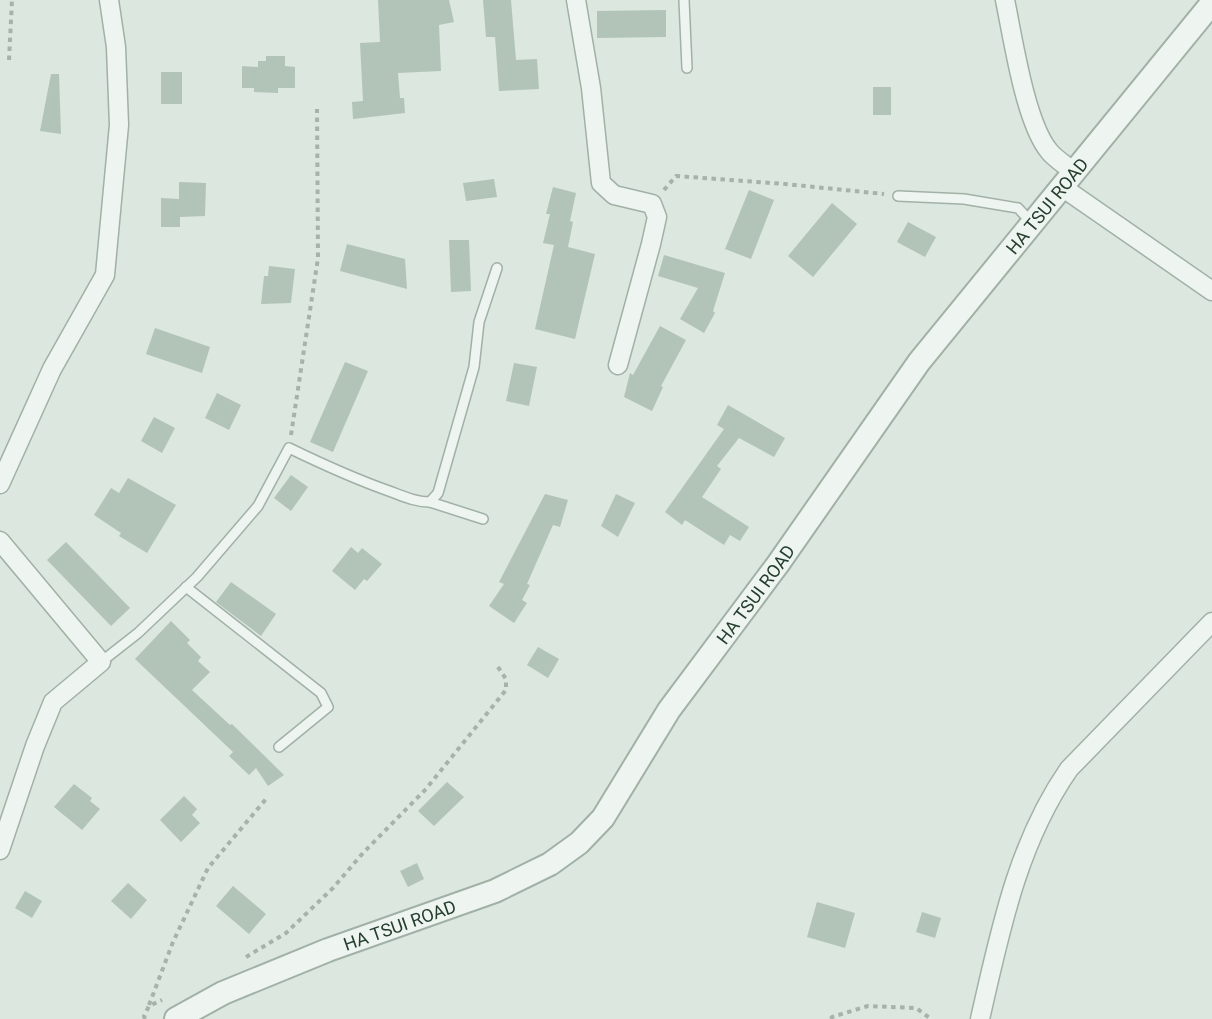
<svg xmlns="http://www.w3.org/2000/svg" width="1212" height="1019" font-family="Roboto,sans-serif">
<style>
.building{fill:#b2c4b8}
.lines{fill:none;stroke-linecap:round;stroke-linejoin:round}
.service-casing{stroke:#a1b1a6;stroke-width:12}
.minor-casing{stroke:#a1b1a6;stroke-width:21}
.tertiary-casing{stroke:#a1b1a6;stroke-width:26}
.path{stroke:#a6b3aa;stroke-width:4;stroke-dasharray:4.5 4.5;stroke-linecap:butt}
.service{stroke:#eef5f1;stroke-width:9}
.minor{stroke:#eef5f1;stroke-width:18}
.tertiary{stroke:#eef5f1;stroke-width:22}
.labels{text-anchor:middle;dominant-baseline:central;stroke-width:4.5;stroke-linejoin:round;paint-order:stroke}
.street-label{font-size:18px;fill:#253e2d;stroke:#ebf5ee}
</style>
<rect width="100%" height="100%" fill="#dbe7df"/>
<g class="building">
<path d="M378,0H449L454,22L439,25L441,71L398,73L400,98H404L405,113L353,119L352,102L363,101L360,43L380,42Z"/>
<path d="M483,0H511L516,60L537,59L539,89L499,91L495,37H486Z"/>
<path d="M666,10V37L597,38V11Z"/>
<path d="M266,56H285V66L295,67V88H278V93L254,92V88H242V66L258,67V61H266Z"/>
<rect x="161" y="72" width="21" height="32"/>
<path d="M51,74H59L61,134L40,131Z"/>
<rect x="873" y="87" width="18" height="28"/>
<path d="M494,179L497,197L466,201L463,183Z"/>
<path d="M179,182L206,183L205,216L180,217V227H161V198L179,199Z"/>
<path d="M553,187L576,193L570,221L573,222L568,247L595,254L575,339L535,329L554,245L543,243L550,214H546Z"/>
<path d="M749,190L774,200L751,259L725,249Z"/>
<path d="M832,203L857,224L813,277L788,256Z"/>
<path d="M908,222L936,237L925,257L897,242Z"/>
<path d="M449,240H469L471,291L451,292Z"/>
<path d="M347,244L405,259L407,289L340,271Z"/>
<path d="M664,255L725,273L713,311L715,313L704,333L680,319L698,288L658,276Z"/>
<path d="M269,266L295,269L291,303L261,304L264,276H268Z"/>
<path d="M660,326L686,340L661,386L663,387L652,411L624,397L630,373L633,375Z"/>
<path d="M155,328L210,347L202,373L146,354Z"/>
<path d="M345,362L368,371L333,452L310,442Z"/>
<path d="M514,363L537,367L529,406L506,401Z"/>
<path d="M217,393L241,405L229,430L205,418Z"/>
<path d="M728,405L785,438L774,457L739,438L717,466L721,469L702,497L749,527L740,541L730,535L724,545L685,520L682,525L665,512L724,429L717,425Z"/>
<path d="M154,417L175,428L162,453L141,441Z"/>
<path d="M291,475L308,487L291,511L274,498Z"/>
<path d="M128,478L176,505L147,553L119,536L121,533L94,515L111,488L119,493Z"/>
<path d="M545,494L568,500L560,527L553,525L527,584L530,585L522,600L527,603L514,623L489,606L504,584L499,582Z"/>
<path d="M616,494L635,503L618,537L601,526Z"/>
<path d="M66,542L130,608L111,626L47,560Z"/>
<path d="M351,547L358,553L362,548L382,564L367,581L364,579L355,590L332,571Z"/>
<path d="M231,582L276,614L261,636L216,602Z"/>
<path d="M171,621L190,640L187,643L201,657L198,661L210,672L192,690L230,725L232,724L284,775L268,786L256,768L249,775L229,756L233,752L135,659Z"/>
<path d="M538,647L559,659L548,678L527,665Z"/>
<path d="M447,782L464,797L434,826L418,811Z"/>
<path d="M74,784L92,798L90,801L100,809L82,830L54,807Z"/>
<path d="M184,796L197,809L192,815L200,823L181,842L160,820Z"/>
<path d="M417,863L424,879L408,887L400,871Z"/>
<path d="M128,883L147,900L131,919L111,901Z"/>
<path d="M233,886L266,914L249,934L216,906Z"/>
<path d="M25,891L42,901L32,918L15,908Z"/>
<path d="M817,902L855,913L845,948L807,937Z"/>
<path d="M922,912L941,918L935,938L916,932Z"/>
</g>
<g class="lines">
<defs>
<g id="service">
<path d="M684,0L687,68"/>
<path d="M898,196L964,199L1018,208L1032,223"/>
<path d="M430,502L483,519"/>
<path d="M186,587L321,693L328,707L279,747"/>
<path d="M101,662L138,633L197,577L258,506L289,448C322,464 355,479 389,491C403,496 415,502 430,502L438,493L474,367L479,322L497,268"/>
</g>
<g id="minor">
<path d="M576,0L591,88L601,183L614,195L652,204L657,217L651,244L618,365"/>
<path d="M1005,0C1013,38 1025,122 1049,151C1055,159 1066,165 1074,172"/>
<path d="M1062,187L1212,291"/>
<path d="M0,484L52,369L105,275L119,125L116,47L109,0"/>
<path d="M0,541L101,662L53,702L35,746L0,850"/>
<path d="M980,1019C1000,932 1017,844 1069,769L1212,622"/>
</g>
<g id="tertiary">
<path id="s1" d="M176,1019L223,993L328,950L495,891L550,864L579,843L603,818L669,710L778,564L919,362L1212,3"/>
</g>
</defs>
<use href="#service" class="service-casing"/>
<use href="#minor" class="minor-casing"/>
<use href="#tertiary" class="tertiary-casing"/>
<g class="path">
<path d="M9,60L12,0"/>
<path d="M664,190L676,176L785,184L884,194"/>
<path d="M291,435L318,258L317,109"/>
<path d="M246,957L286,933L333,888L363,853L426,789L506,690V679L496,664"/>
<path d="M149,1005L173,942L208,868L266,799"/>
<path d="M145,1019L144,1016L149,1006L162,1000"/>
<path d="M831,1019L832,1017L868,1006L916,1008L931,1019"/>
</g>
<use href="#service" class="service"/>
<use href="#minor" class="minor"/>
<use href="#tertiary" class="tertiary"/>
</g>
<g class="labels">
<g class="street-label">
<text stroke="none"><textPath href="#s1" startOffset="1233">HA TSUI ROAD</textPath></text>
<text stroke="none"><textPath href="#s1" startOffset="747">HA TSUI ROAD</textPath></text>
<text stroke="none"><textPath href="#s1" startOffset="243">HA TSUI ROAD</textPath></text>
</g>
</g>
</svg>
